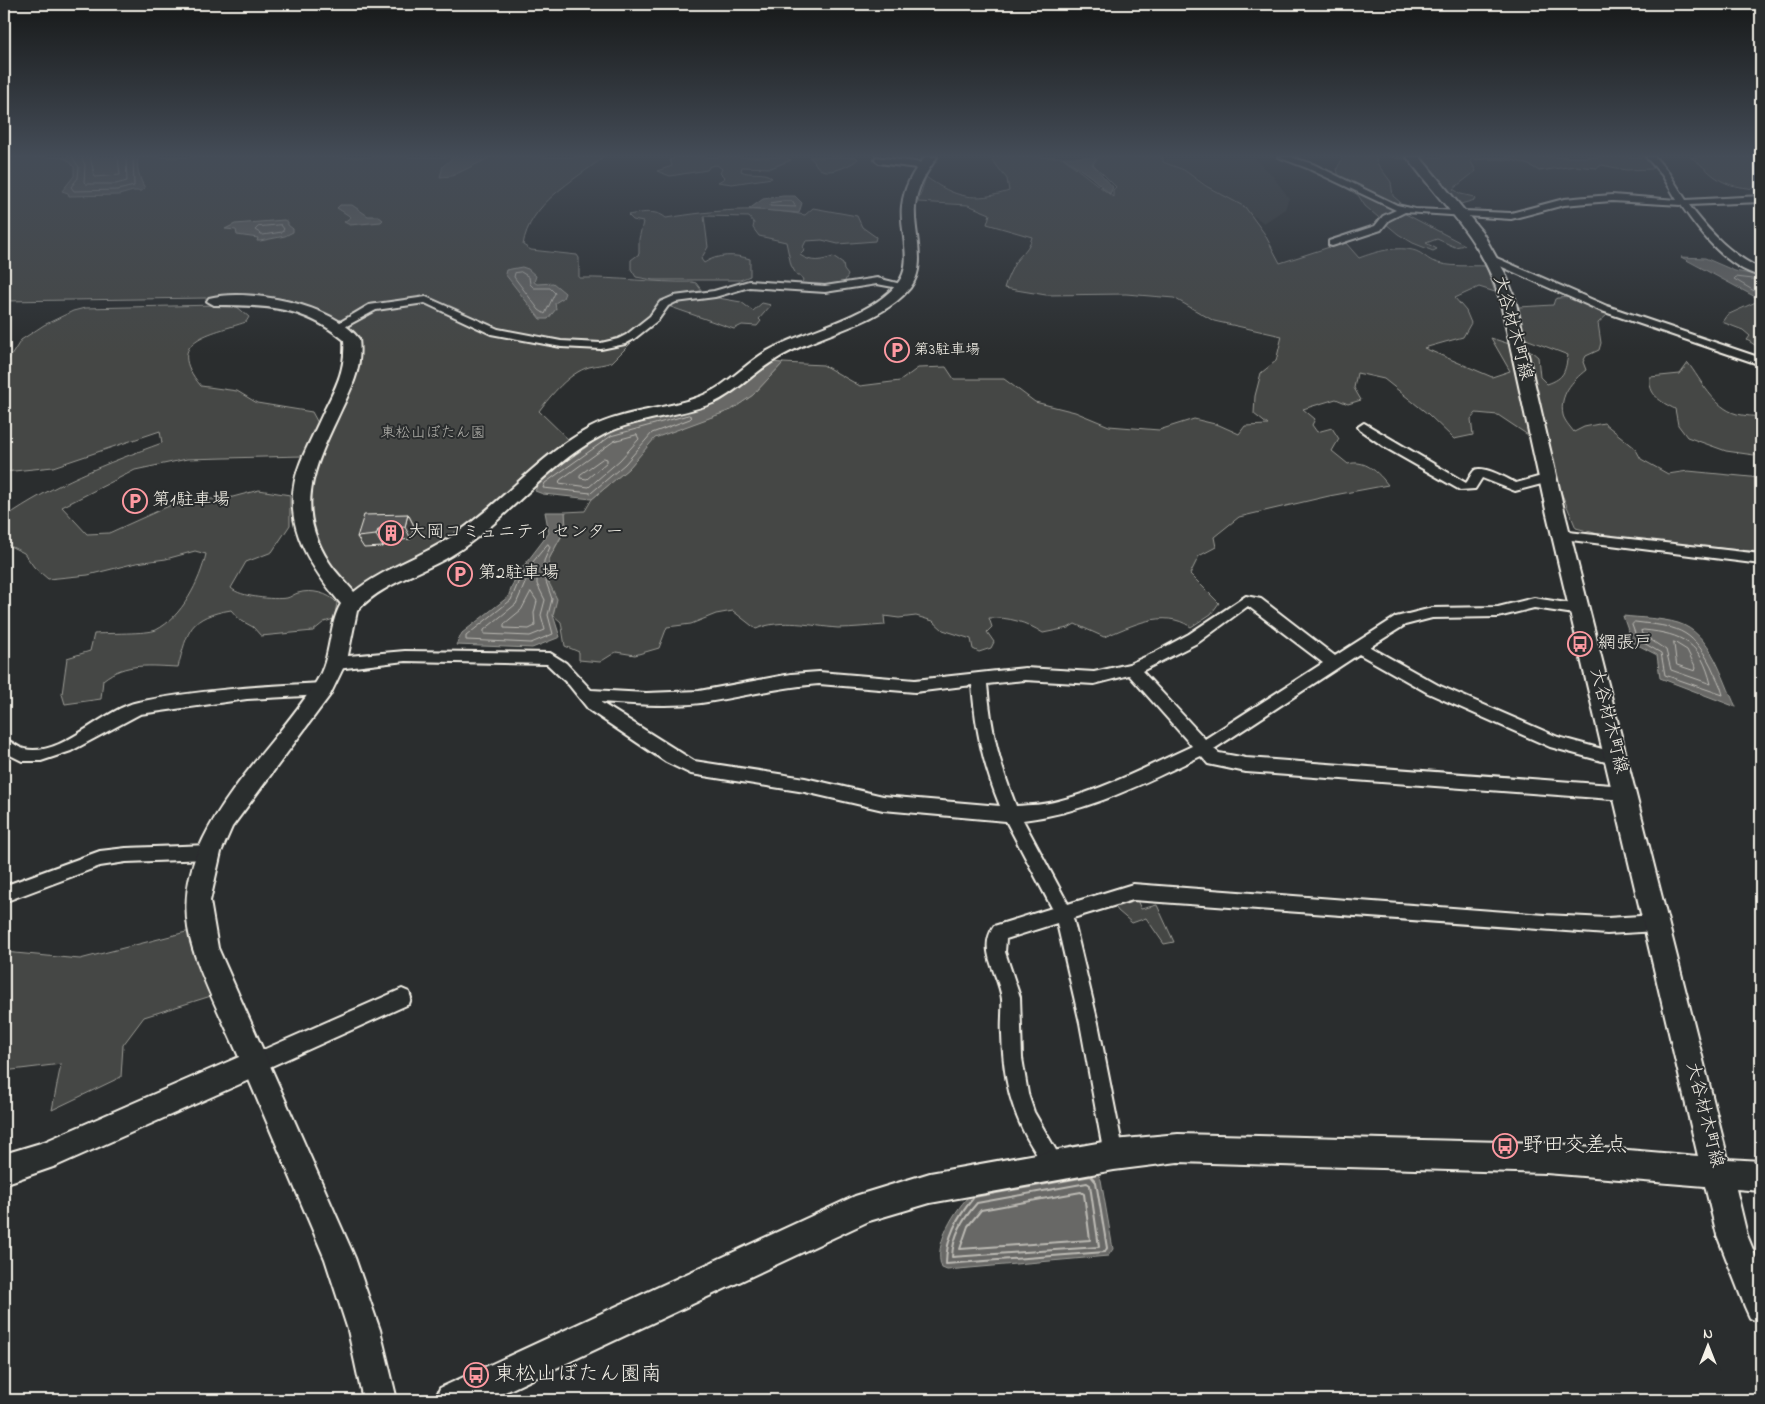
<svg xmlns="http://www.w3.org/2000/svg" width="1765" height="1404" font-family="'Indie Flower','Klee One',sans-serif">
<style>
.built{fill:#373a3a}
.green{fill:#444645;stroke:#9c9c96}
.water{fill:#676866;stroke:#9f9f9a}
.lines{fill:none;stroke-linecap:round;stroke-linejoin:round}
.shore-far1{stroke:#bcbab4;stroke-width:1}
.shore{stroke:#bcbab4;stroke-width:2}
.street-casing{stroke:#f4f1e8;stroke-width:4}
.secondary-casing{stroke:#f4f1e8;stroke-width:4}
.street{fill:#2a2d2e;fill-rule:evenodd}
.secondary{fill:#2a2d2e;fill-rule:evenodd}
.wall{fill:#494b4a;stroke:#f4f1e8}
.shaded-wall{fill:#3c3d3c;stroke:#f4f1e8}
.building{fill:#555756;stroke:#f4f1e8}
.labels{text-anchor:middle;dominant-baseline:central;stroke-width:4;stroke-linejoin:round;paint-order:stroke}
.far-poi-label{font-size:15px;fill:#f4f1e8;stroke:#2a2d2e;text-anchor:start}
.far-park-label{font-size:15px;fill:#b6b5af;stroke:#2a2d2e}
.street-label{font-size:18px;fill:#f4f1e8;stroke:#2a2d2e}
.poi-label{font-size:18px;fill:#f4f1e8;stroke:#2a2d2e;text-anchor:start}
.near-poi-label{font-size:21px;fill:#f4f1e8;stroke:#2a2d2e;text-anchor:start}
</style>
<rect width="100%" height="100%" fill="#2a2d2e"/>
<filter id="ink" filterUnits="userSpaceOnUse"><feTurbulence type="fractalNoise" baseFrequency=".02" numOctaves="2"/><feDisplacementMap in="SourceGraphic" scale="10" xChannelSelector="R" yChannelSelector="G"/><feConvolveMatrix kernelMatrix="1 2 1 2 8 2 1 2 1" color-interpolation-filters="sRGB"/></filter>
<g filter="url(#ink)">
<path class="built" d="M1166,157H1254L1272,175L1289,198L1285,209L1264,223L1194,176L1165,164Z"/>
<g class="green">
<path d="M4,157H604C573,181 529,204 523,245L531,250L577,255L579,258V278C617,277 654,283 692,282L696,283L702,291L701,295L741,302L753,311L762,303L771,305L759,319L761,321L757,326L742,325L734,329L668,306L612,362C604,365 597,365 589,367C569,373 551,395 539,411L572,443L462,533L355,593L351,592L325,562L307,509L315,468L359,361C362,344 355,331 342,320L340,321L300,303L273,297L4,301Z"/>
<path d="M680,157H785L791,160L771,168L742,167L741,171C750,176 764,170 772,178L732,184L718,182L725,178L720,173L722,169L717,165L710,166L707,170L670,176L657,171L672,166L670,159Z"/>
<path d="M809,157H856L858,159C850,166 830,175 820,169C815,166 815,160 809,157Z"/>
<path d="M990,157H1062L1113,197V190L1116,187L1093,164L1099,157H1163V162L1184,170L1206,186L1245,207L1264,233L1280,263L1345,242L1359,258C1375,252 1398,245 1416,251C1422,253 1426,258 1432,261C1449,268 1469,265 1486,266L1495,292L1479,287L1455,298L1466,311L1471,323L1463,337L1424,348L1492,377L1510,371L1491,338L1531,351L1538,357L1540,377L1547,384C1565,378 1565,371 1568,355L1526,339L1518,316L1519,307L1553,305L1555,299C1568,294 1600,303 1607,315L1598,323L1601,343L1599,350L1586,356L1583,362L1586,370C1572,381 1559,395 1563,415C1564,420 1570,427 1574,432L1584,427L1604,423L1635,448L1641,459L1668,474L1688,471L1761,478V552L1613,538L1576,528L1561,492L1546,447L1498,415L1476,413L1471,419L1473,435L1454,439L1428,414L1384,379L1357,373L1354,388L1361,400L1348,404L1336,399L1303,409L1315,419L1312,425L1317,432L1332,428L1339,439L1332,451L1348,464C1365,459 1378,472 1388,485L1329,496L1239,517L1214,537L1216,547L1199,556L1190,574L1219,603L1211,614L1191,627C1163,608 1132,626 1104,637L1075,624L1068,628L1043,633C1026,622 1009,617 989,618L992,627L987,632L994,642L991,648L979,652L973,649L971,639L943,630L933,621L916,616L899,618L884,616L885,625C869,626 853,628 838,628C811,626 782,618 756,629L733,611L716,614L691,624L667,627L659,648L635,655L616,652L600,662L579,660V652L565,646L561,622L553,615L548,581L549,559L565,530V512L585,511L592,499L629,468L655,437L731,410L753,395L783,363L823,365L860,386L900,381L918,368L946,367L954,379H1004L1035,402L1075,412L1109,426L1159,430L1194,419L1219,425L1239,434L1245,426L1268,425L1254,414L1255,396L1261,373L1276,361L1282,336L1214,321L1174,298L1126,294L1046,295L1004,288C1007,278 1011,270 1016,261C1023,252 1029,249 1032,237L987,224L990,214L968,205L918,202L926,177C955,198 975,202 1009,191L1007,179Z"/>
<path d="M1340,157H1377L1376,162L1391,182L1393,196L1400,202L1396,209L1465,245L1455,247L1437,239L1426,243L1437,249L1433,251L1413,243L1398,234L1365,206L1358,195L1341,185L1337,169L1342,159Z"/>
<path d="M1389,157H1646L1654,164L1652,169L1626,170L1602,165L1597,168L1575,166L1539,171C1519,156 1493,159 1470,160L1476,171L1453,189L1461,194L1474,197L1475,200L1457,205L1423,161Z"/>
<path d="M1690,157H1761V191C1750,187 1737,188 1726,183C1711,177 1704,165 1690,157Z"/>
<path d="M813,208L857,216L862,227L876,237L875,241L838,244L822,240L806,241L803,247L805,250L800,255C812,263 820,261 833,257L843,264L844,270L848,275L844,283L818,287H804L801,284L803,280L801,276H797L791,265L786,242L759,236L753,228L754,223L749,217L704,216L708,247L701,259L704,263C717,254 735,254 750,259V276L740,280H653L636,277L631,269V260L639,254V239L643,222L633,220L628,215C640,213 656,209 666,218C717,210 755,206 805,215Z"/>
<path d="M1758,301L1761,302V349L1747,340L1750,336L1743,330L1722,322L1727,315Z"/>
<path d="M215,305H235L249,317L246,322C211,334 162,339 201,386L237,391L257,403L312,412L318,423L302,456L187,459L135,470L62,507L87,534L109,533L180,501L229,498L259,490L290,495V525L272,552L246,562L231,588C240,597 273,600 287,598C291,597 294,594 298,593C311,589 329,593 337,603L334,619L324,622L313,631L261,636L253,627L240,620L231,610C189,617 188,630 178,667C151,666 125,662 103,680L101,699L65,704L62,694L67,658L90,651L94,634C107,633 147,634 156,630C182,617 200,581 206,554L195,551L166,559L136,563L88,575L48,579L34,567L24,553L4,543V518C53,484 107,463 162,443L160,431L53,467L4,472V367L21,340L44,325L73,311L85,308Z"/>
<path d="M1688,363C1701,380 1714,408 1737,414C1745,416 1754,416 1761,417V456L1726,451L1687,437L1678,425L1675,409C1661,402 1648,395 1650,377L1680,374Z"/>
<path d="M1136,898L1141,909L1157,905L1174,942L1164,944L1146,918L1132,923L1118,911L1114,905Z"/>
<path d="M190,931L211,996L144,1017L123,1045L121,1077L52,1110L61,1064L4,1071V952L80,959Z"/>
</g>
<g class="water">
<path d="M61,157H139C135,164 140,181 145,188L142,191H133L119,195L69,196L68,193L62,191L74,176V167L68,160Z"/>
<path d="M454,157H491L452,176L440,177L443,166Z"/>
<path d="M1063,157H1097L1092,164L1113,187L1110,194L1091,177Z"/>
<path d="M783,196H795L802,203L799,213L749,209L763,199Z"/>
<path d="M340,205H352L368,216H378L383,220L381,222L350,225L344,222L351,217L337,208Z"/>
<path d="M284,220L288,222V225L293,229V232L285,236L260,241H257L258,238L237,235L236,230L225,229L235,224Z"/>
<path d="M1681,257L1705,258L1735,271L1761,276V300Z"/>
<path d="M522,267L528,269L536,276L534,282L537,284L553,283L565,293L563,298L555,303L556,309L548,319H540L505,274L506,270Z"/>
<path d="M772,362L783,363L753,395L731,410L655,438L629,468L592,499L543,494L535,491L540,480L609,431L720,402Z"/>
<path d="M545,512H565L566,527L549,559L548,581L557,599L553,615L560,637L532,648L456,645L462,633L508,597L516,576L549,533Z"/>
<path d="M1623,616C1641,618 1661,618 1678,623C1711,633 1722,678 1736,707L1660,678L1657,655L1632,642Z"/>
<path d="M1097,1172L1101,1180L1113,1249L1108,1256L947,1270L942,1268C932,1245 956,1208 972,1193Z"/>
</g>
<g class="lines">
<g class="shore-far1">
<path d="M72,157L79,167L78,178L71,187L74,191L118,190L134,186L133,157"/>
<path d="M81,157L85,165L84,182L86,184H116L127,181L126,157"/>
<path d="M90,157L95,177L120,175L118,157"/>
<path d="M783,201H792L796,207L770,206L771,203Z"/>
<path d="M281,225L284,229L282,232L263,235L255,230L258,227Z"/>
<path d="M521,272L529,277L530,284L534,288H550L555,293L545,314L539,310L514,277L515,273Z"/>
<path d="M1761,280L1736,277L1734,279L1761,295"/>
<path d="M689,415L692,417L690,419L652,433L625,464L591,493L543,488L545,483L611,436Z"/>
<path d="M637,435L639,439L620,460L589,487L559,483L560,480L614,441Z"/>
<path d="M604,458L607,459V462L587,479L580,478V475Z"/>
<path d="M548,544L550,547L544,561L543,573L552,599L548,615L553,634L531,643L466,640V636L511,600L520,578Z"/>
<path d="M533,572L537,573V584L545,600L541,615L545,630L530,636L484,634V630L516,604L526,581Z"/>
<path d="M531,592L537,601L534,613L535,626L529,629L504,628V624L521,610Z"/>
<path d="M1635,622C1676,627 1691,627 1711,666C1715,676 1721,685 1723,695L1665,675L1661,653L1637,639L1632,625Z"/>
<path d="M1644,630C1683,634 1701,643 1711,684L1671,670L1666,650L1642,634L1641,631Z"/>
<path d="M1674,642L1687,650L1696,668L1695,671L1677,665Z"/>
</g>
<g class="shore">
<path d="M1091,1176L1096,1182L1107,1248L1105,1252L946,1264C946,1237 957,1218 974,1197Z"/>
<path d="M1087,1183L1090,1185L1099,1247L952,1257C953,1235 963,1219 977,1203Z"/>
<path d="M1081,1192L1084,1194L1090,1240L960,1249L968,1226L981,1210Z"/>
</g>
<defs>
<g id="street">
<path d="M876,157L924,163L928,166L924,169L879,163L875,160Z"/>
<path d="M1278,157H1291L1313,164L1397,205L1415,209L1511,213L1564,199L1586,197L1612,195L1677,200L1662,175L1646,157H1655L1668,172L1686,200L1761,196V202L1689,205C1709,232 1731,255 1761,269V276C1727,268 1700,233 1681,205L1612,201L1586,203L1564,205L1511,219L1405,212L1389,220L1381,230L1332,246L1329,245V241L1375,226L1383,216L1396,210L1307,168Z"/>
<path d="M1492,256L1607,306L1761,358V365L1599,310L1489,261V257Z"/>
<path d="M877,278L909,286L904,289L877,284L825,292L749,287L715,297L676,302L668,306L658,320L634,339L625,344L601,349L561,347L491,334L425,303L376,310L341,329L337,330L332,327L369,305L426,297L498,329L561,341L601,343L618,339L626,335L650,316L660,302L674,296L714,291L749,281L825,286Z"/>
<path d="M1364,423L1466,483C1469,480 1471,473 1475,470C1483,465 1508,479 1516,483L1549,474L1555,478L1553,481L1515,491L1482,478L1475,489L1460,490L1386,448L1360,430L1358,427Z"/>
<path d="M1560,531L1761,554V564L1555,538L1554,535L1555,532Z"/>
<path d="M1246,596L1261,599L1335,656L1396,617L1432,608L1498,607L1534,598L1586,606L1588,610L1586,614L1581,615L1534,608L1498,617L1432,618L1405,625L1370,647L1438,685L1558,737L1617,753L1623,754L1625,759L1623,764L1617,765L1550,747L1428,693L1359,654L1214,749L1219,753L1246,758L1625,786L1631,788L1633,793L1631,798L1625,800L1246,772L1208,764L1201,756C1142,784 1089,812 1023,820L1068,904L1133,884L1545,915L1607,918L1657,915L1663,917L1666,923L1663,929L1657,931L1607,934L1133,900L1073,918L1098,1023L1124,1155L1121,1162L1114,1165L1107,1162L1104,1155L1080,1023L1057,923L1006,939L1005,952L1020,997L1022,1058L1028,1094L1034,1112L1065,1166L1062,1173L1055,1176C1044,1172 1040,1160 1034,1150C1011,1113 1003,1077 1002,1034C1001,1022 1003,1010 1002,999C999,973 977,951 994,926L1052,908L1006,821L883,810L805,792L691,774L666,762L589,710L569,685L547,664L405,661L337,669L332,667L330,663L332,659L337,657L405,651L550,653L566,663L591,690L646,693L699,691L791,674L819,672L915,680L1025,668L1094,672L1129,664L1154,653L1189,634ZM1248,606L1323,663L1205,739L1142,671L1199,642ZM1129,675L1192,746C1148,766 1105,789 1058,801C1045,805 1030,805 1016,806C999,762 991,731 987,684L1025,680L1094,684ZM819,684L915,692L972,685C976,731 983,764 1000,806L883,796L805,778L694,761L600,702C633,704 668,707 701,703C740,697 779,687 819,684Z"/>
<path d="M323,683L328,685L330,689L328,693L323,695L247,699L140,714L71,751L41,761H22L4,752V739C11,741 17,747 24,749C62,758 103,709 138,702C199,690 261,686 323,683Z"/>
<path d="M209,845L215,847L217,852L215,857L209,859L126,862L100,866L4,902V886L100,851L126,848Z"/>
<path d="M402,989L409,992L411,998L409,1004L254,1074L247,1071L244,1064L247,1057Z"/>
</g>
<g id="secondary">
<path d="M925,157H937C926,173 916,188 915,207C913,233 928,265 910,288C879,326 815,334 775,360C753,373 736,393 713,403C678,417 638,417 603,435C545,465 507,521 452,555C421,574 382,583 357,611L347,660L330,695L232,827L221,852L210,901L218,948L355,1258L380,1330L397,1400H363L348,1330L325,1259L249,1080L56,1166L4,1184V1154L44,1142L239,1057C224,1022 204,985 193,949C159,841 265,763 316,682C332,658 328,625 341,604C306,561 278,518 301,461C308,444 317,427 325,409C337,385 346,368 344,340C303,306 265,305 214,305L207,301L209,298C248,288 334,304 359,339C362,367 354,383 342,408C317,462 292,505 329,562C336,573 346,582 354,592C385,567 425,556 457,533C504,501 539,455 590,428C625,410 665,410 701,396C725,387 743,366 764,353C804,329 867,320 897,284C915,264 899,230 902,206C904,187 913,171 925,157Z"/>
<path d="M1407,157H1420L1482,232L1505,273L1515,299L1564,510L1728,1159L1761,1161V1191L1736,1189L1747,1235L1761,1269V1323L1750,1318L1745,1307L1717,1235L1705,1186L1546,1173L1178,1162L1114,1170L930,1203L869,1221L488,1400H435L440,1388L855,1196L930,1173L1114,1140L1178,1134L1546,1143L1698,1156L1546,510L1500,299C1482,239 1443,206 1407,157Z"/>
</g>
</defs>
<use href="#street" class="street-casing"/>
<use href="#secondary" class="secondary-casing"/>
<use href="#street" class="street"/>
<use href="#secondary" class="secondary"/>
</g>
<path class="wall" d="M408,514L414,526L411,539L384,542L383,547L364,548L357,537Z"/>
<g class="shaded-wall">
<path d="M408,514L414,526L411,539L405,527Z"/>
<path d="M378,530L384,542L383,547L376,535Z"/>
</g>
<path class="building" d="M408,514L405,527L378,530L376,535L357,537L364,515Z"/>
</g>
<linearGradient id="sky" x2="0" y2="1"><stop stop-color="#171919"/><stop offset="0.44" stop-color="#444c57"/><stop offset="1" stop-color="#444c57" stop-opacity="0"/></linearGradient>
<rect width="1765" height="354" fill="url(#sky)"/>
<defs>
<symbol id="parking-ring" viewBox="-11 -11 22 22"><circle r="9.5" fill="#2a2d2e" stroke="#ff9aa2" stroke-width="1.5"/><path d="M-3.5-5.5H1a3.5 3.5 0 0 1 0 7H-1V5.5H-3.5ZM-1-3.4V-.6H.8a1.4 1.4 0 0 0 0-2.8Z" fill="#ff9aa2"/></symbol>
<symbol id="building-ring" viewBox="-11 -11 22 22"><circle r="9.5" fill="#2a2d2e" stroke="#ff9aa2" stroke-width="1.5"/><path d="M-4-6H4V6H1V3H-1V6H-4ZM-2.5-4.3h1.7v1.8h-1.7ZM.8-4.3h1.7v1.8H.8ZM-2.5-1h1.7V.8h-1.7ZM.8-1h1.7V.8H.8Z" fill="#ff9aa2"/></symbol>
<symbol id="bus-ring" viewBox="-11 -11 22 22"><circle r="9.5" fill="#2a2d2e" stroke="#ff9aa2" stroke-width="1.5"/><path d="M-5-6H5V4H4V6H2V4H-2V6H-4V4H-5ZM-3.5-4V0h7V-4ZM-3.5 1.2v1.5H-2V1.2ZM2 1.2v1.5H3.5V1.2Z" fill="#ff9aa2"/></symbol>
</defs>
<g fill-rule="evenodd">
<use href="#parking-ring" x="883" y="336" width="28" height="28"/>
<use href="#parking-ring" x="121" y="487" width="28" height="28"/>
<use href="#building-ring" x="377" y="519" width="28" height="28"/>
<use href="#parking-ring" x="446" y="560" width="28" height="28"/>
<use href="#bus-ring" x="1566" y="630" width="28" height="28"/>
<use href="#bus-ring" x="1491" y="1132" width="28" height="28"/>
<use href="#bus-ring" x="462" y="1361" width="28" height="28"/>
</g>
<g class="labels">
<g class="far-poi-label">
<text x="914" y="350">第3駐車場</text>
</g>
<g class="far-park-label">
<text x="433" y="433">東松山ぼたん園</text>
</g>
<g class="street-label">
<text transform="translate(1512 328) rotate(75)">大谷材木町線</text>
<text transform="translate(1608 721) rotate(76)">大谷材木町線</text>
<text transform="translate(1704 1115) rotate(76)">大谷材木町線</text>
</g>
<g class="poi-label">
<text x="152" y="501">第1駐車場</text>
<text x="408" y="533">大岡コミュニティセンター</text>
<text x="478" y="574">第2駐車場</text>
<text x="1598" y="644">網張戸</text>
</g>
<g class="near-poi-label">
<text x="1522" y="1146">野田交差点</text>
<text x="494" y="1375">東松山ぼたん園南</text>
</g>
</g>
<rect width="1765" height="1404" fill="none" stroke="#2a2d2e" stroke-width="20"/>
<rect x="10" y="10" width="1745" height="1384" fill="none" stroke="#f4f1e8" stroke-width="2" filter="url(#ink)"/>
<g transform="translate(1708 1346)" stroke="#2a2d2e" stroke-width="4" paint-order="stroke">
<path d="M0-4L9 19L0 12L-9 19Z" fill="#f4f1e8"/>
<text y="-8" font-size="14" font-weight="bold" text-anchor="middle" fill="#f4f1e8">N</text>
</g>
</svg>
